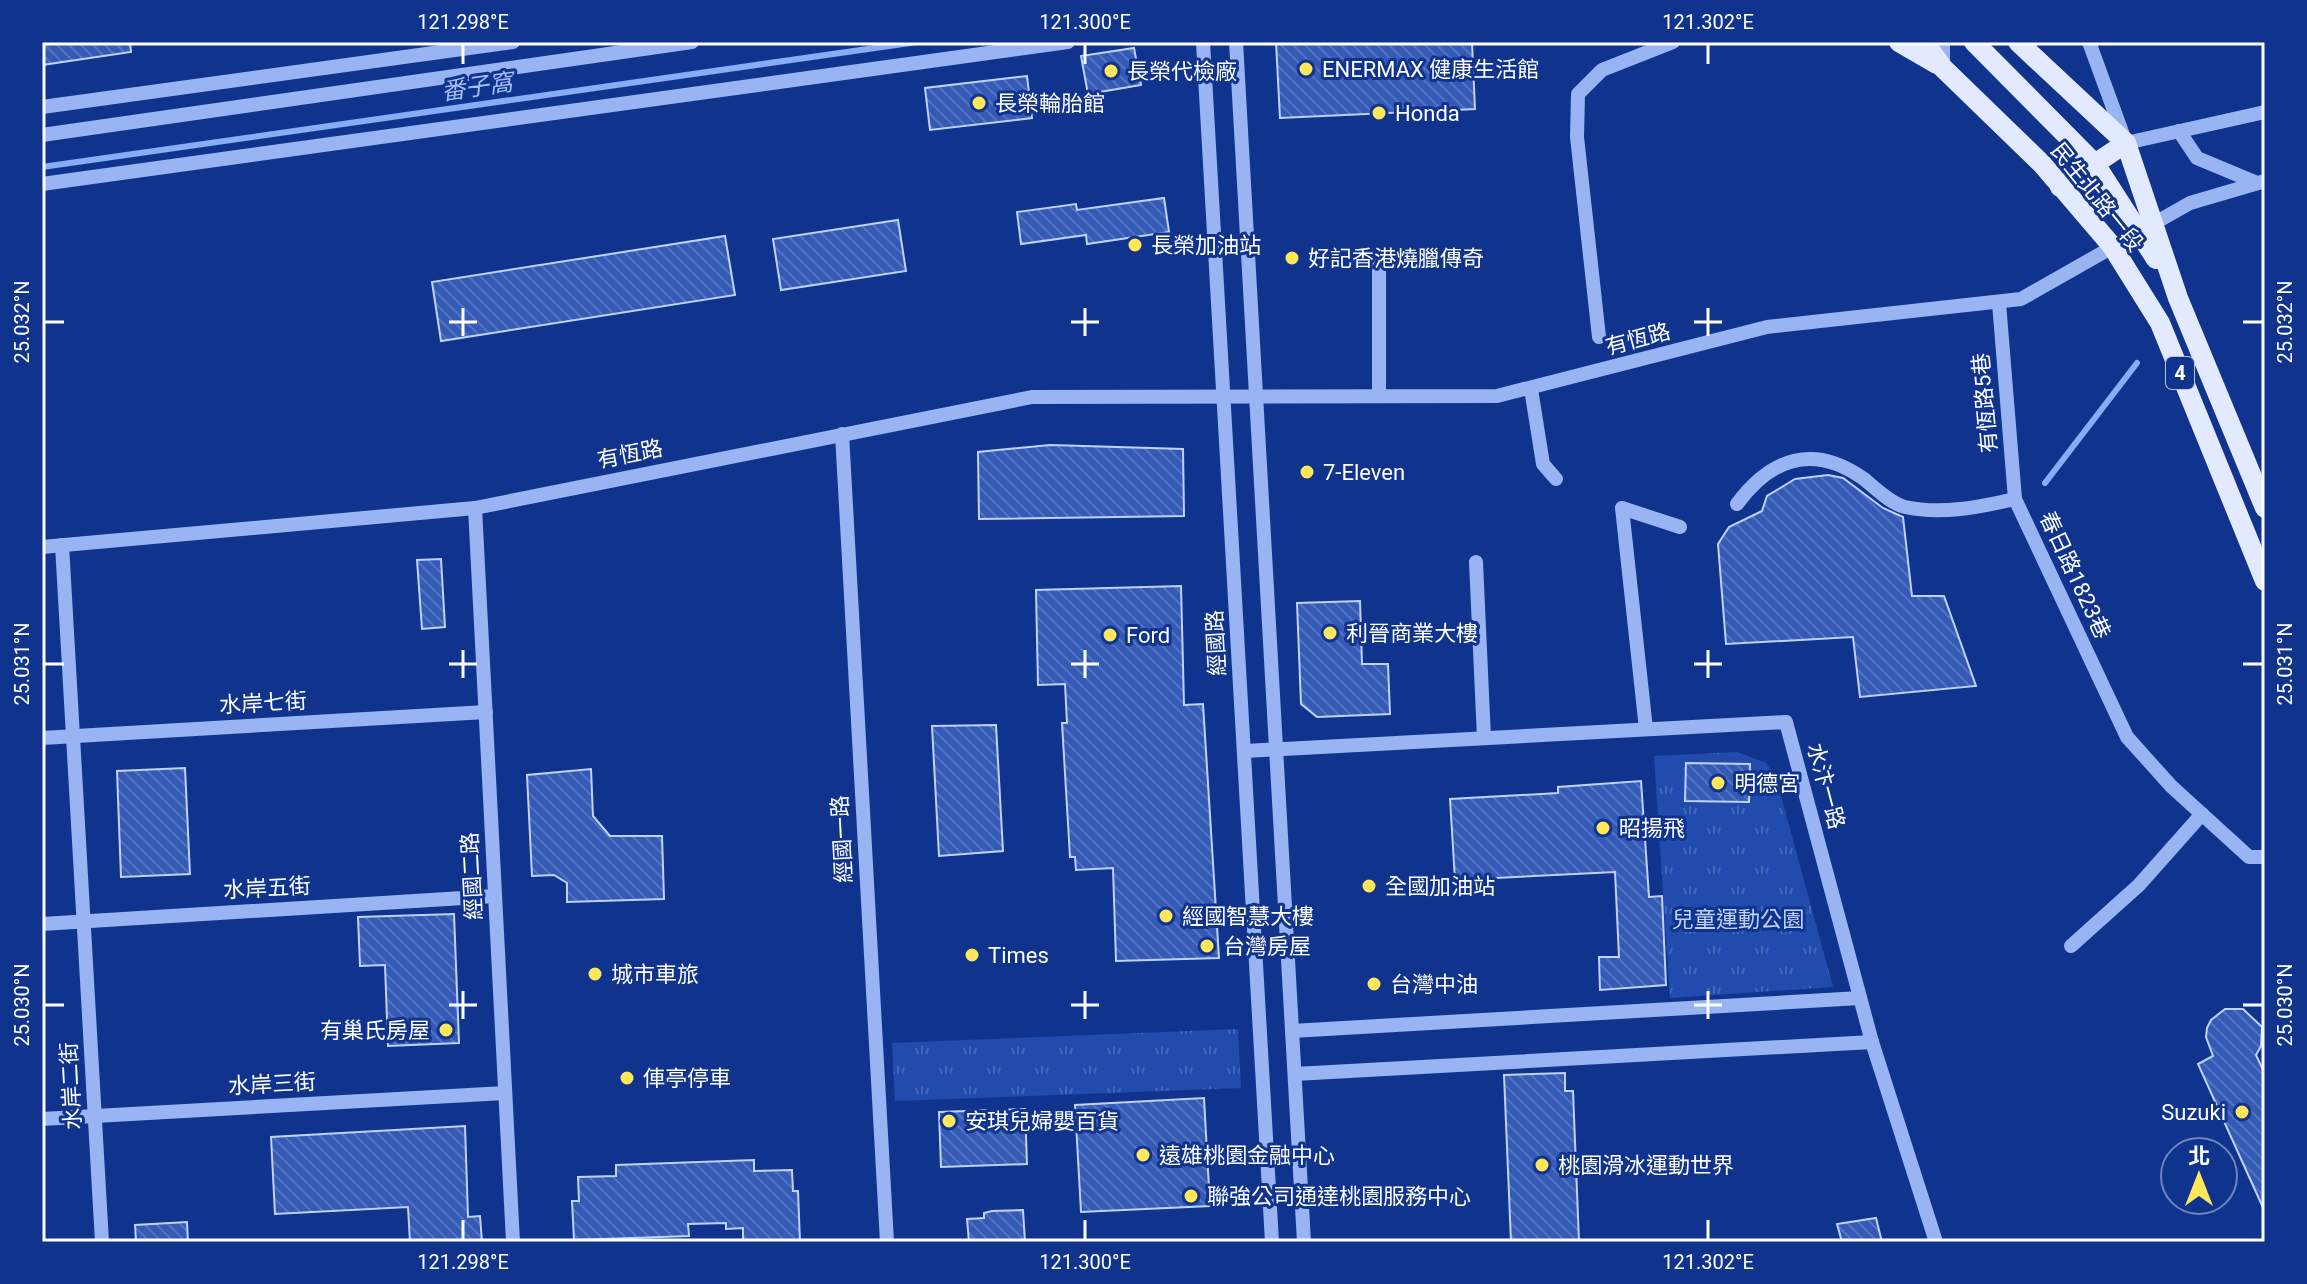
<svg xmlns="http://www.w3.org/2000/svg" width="2307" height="1284" font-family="Roboto,'Noto Sans TC',sans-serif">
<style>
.grass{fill:url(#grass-tufts)}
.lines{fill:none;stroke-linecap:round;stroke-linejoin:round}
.stream{stroke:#89acf6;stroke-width:6}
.building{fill:url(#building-back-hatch);stroke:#bfd2fd;stroke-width:2}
.minor{stroke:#98b4f3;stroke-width:14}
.major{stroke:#e3eaff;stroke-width:20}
.ticks{fill:none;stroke:#fff;stroke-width:3}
.poi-dot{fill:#ffe759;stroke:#10348e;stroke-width:3}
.labels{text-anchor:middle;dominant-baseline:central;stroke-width:6;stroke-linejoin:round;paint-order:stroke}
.shield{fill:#10348e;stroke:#b7c2dd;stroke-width:2}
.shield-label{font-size:20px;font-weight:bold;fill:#fff}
.poi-label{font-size:22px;fill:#fff;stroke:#10348e;text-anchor:start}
.street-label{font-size:22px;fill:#fff;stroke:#10348e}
.park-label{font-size:22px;fill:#bfd2fd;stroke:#10348e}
.water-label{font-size:24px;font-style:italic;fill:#a4befa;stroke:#10348e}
.neatline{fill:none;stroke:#fff;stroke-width:3}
.ticks-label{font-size:20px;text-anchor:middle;fill:#fff}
</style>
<defs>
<pattern id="grass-tufts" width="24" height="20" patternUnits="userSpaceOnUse" patternTransform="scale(2)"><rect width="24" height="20" fill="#214cad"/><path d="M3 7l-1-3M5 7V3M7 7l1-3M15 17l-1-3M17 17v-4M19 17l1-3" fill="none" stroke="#4267b9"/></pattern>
<pattern id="building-back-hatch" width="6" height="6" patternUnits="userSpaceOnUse" patternTransform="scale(2)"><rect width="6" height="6" fill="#345ab5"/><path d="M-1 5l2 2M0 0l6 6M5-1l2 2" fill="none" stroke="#5273c0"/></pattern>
</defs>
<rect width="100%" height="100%" fill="#10348e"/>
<g class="grass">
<path d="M1737,752L1766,763L1776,778L1833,987L1670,998L1654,756Z"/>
<path d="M1238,1029L1241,1088L895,1101L892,1043Z"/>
</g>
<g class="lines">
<g class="stream">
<path d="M42,167L917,42"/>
<path d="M2045,483L2137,363"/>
</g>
</g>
<g class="building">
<path d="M42,42H130L131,52L42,65Z"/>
<path d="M1276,42H1472L1475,109L1280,118Z"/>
<path d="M1134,48L1141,85L1088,94L1081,56Z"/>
<path d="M1027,76L1032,118L930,130L925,88Z"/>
<path d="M1164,198L1169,232L1087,244L1086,235L1021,244L1017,212L1076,204L1077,210Z"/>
<path d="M898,220L906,271L781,290L773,239Z"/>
<path d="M725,236L735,295L441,341L432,282Z"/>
<path d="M1050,445L1183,449L1184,516L979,519L978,452Z"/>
<path d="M1828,475L1843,478L1883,508L1903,517L1912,596H1944L1976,686L1860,697L1853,637L1726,644L1718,544L1729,527L1762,511L1767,496L1795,479Z"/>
<path d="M441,559L445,627L422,629L417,560Z"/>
<path d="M1181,586L1184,705L1203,704L1219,958L1116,961L1113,868L1076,870L1075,857H1070L1062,723H1067L1065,684L1038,685L1036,590Z"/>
<path d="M1360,601L1362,664H1388L1390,714L1317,717L1301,704L1297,603Z"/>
<path d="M996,725L1003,851L939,856L932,726Z"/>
<path d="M1686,763L1750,764L1749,802L1685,801Z"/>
<path d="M185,768L190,874L121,877L117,771Z"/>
<path d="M591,769L593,816L610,836H662L664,899L567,902V883L554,875L532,876L527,775Z"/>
<path d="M1641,781L1649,897L1662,896L1666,985L1600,990L1599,957H1619L1615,872L1455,880L1450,799L1558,793V787Z"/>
<path d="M454,914L459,1043L388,1046L385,965L360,966L358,917Z"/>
<path d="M2225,1009H2243L2262,1027L2261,1046L2256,1055L2265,1074V1212L2198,1064L2213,1056L2206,1037L2207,1028L2211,1020Z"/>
<path d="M1565,1073V1091H1573L1579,1242H1511L1504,1075Z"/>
<path d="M1204,1098L1210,1206L1081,1212L1075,1105Z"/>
<path d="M1025,1109L1027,1164L941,1167L939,1112Z"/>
<path d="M465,1126L468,1217L480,1216L482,1242H410L408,1207L275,1214L271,1137Z"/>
<path d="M754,1160V1171L792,1170L793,1191H798L800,1242H743V1228L726,1229V1223L688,1224L689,1236L574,1240L572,1201H579L578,1177L616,1176V1165Z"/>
<path d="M1023,1210L1025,1242H969L967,1219L984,1218V1213L992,1211Z"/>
<path d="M1876,1218L1882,1242H1842L1837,1224Z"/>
<path d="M187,1222L188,1242H136L135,1225Z"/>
</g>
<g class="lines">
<g class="minor">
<path d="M1203,42L1272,1242"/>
<path d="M1236,42L1304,1242"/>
<path d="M2089,42L2126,143L2265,112"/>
<path d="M1943,68V42"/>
<path d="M42,107L513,42"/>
<path d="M2179,131L2197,158L2257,183"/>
<path d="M42,135L692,42"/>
<path d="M42,184L1068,42"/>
<path d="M1379,264V396"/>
<path d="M1999,303L2015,499L2127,737L2171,786L2249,857H2265"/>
<path d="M1599,337L1577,137L1578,94L1602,70L1673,42"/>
<path d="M1531,389L1543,464L1556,479"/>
<path d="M842,434L887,1242"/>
<path d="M1737,504C1771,458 1814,443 1864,479C1875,488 1891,504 1905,507C1941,515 1980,507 2015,499"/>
<path d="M475,508L513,1242"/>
<path d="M62,545L102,1242"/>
<path d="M42,547L475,508L1032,397L1497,396L1767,327L2021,299L2190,203L2265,181"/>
<path d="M1476,562L1484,738"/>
<path d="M1646,729L1622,508L1680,527"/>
<path d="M42,738L486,712"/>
<path d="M1245,751L1786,722L1872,1042L1936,1242"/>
<path d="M42,924L495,896"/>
<path d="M2071,946L2139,885L2202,814"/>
<path d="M1292,1031L1860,998"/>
<path d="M1295,1074L1872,1042"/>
<path d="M42,1119L505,1093"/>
</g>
<g class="major">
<path d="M1899,42L1937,64"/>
<path d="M1924,42L1943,68L2042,164L2112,246L2160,323L2265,581"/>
<path d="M1974,42L2095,164L2156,259"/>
<path d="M2018,42L2126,143L2178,298L2265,508"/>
<path d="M2060,187L2126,143"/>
</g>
</g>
<path class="ticks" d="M463,44V64M1085,44V64M1708,44V64M463,308V336M1085,308V336M1708,308V336M44,322H64M449,322H477M1071,322H1099M1694,322H1722M2243,322H2263M463,650V678M1085,650V678M1708,650V678M44,664H64M449,664H477M1071,664H1099M1694,664H1722M2243,664H2263M463,991V1019M1085,991V1019M1708,991V1019M44,1005H64M449,1005H477M1071,1005H1099M1694,1005H1722M2243,1005H2263M463,1220V1240M1085,1220V1240M1708,1220V1240"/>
<g class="poi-dot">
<circle cx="1306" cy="69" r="8"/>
<circle cx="1111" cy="71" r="8"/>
<circle cx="979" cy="103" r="8"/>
<circle cx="1379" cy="113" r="8"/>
<circle cx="1135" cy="245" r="8"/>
<circle cx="1292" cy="258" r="8"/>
<circle cx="1307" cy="472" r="8"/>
<circle cx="1330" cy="633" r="8"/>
<circle cx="1110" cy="635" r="8"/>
<circle cx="1718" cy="783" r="8"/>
<circle cx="1603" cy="828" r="8"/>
<circle cx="1369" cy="886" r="8"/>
<circle cx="1166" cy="916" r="8"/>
<circle cx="1207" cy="946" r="8"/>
<circle cx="972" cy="955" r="8"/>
<circle cx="595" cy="974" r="8"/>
<circle cx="1374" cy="984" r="8"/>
<circle cx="446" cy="1030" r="8"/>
<circle cx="627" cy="1078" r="8"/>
<circle cx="2242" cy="1112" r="8"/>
<circle cx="949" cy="1121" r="8"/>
<circle cx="1143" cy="1155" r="8"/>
<circle cx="1542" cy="1165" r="8"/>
<circle cx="1191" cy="1196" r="8"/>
</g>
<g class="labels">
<rect class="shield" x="2166" y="357" width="28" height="32" rx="6"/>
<g class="shield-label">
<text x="2180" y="373">4</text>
</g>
<g class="poi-label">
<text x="1322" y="69">ENERMAX 健康生活館</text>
<text x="1127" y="71">長榮代檢廠</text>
<text x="995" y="103">長榮輪胎館</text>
<text x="1395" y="113">Honda</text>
<text x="1151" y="245">長榮加油站</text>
<text x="1308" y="258">好記香港燒臘傳奇</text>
<text x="1323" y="472">7-Eleven</text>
<text x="1346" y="633">利晉商業大樓</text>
<text x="1126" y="635">Ford</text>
<text x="1734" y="783">明德宮</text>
<text x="1619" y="828">昭揚飛</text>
<text x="1385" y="886">全國加油站</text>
<text x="1182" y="916">經國智慧大樓</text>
<text x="1223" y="946">台灣房屋</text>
<text x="988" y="955">Times</text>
<text x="611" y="974">城市車旅</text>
<text x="1390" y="984">台灣中油</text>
<text x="430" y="1030" text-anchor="end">有巢氏房屋</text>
<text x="643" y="1078">俥亭停車</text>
<text x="2226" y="1112" text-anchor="end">Suzuki</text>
<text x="965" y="1121">安琪兒婦嬰百貨</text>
<text x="1159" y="1155">遠雄桃園金融中心</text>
<text x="1558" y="1165">桃園滑冰運動世界</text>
<text x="1207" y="1196">聯強公司通達桃園服務中心</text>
</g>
<g class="street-label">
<text transform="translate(2097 197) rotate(51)">民生北路一段</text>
<text transform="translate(1638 339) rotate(-15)">有恆路</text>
<text transform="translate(1985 403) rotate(-95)">有恆路5巷</text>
<text transform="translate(630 454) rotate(-11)">有恆路</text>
<text transform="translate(2075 575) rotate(65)">春日路1823巷</text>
<text transform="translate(1216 643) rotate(-93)">經國路</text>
<text transform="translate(263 703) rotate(-3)">水岸七街</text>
<text transform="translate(1826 786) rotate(75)">水汴一路</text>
<text transform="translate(842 839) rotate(-93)">經國一路</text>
<text transform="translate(472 876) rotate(-93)">經國二路</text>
<text transform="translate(267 888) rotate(-3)">水岸五街</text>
<text transform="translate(272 1084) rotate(-3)">水岸三街</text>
<text transform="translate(71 1086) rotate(-93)">水岸二街</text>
</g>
<g class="park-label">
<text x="1738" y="919">兒童運動公園</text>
</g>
<g class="water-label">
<text transform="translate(477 87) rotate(-8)">番子窩</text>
</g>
</g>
<rect width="2307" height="1284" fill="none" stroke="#10348e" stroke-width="88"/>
<g transform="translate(2199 1176)"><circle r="38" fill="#10348e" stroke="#7085bb" stroke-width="2"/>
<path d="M0-6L14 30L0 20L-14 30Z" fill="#ffe759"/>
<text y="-12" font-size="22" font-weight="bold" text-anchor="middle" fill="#ffffff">北</text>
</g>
<rect x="44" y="44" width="2219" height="1196" class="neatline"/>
<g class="ticks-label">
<text x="463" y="29">121.298°E</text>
<text x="1085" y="29">121.300°E</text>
<text x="1708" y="29">121.302°E</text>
<text transform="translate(22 322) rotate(-90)" y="7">25.032°N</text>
<text transform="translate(2285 322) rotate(-90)" y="7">25.032°N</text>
<text transform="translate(22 664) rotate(-90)" y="7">25.031°N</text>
<text transform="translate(2285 664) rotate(-90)" y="7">25.031°N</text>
<text transform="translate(22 1005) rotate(-90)" y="7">25.030°N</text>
<text transform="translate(2285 1005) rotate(-90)" y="7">25.030°N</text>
<text x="463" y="1269">121.298°E</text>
<text x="1085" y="1269">121.300°E</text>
<text x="1708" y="1269">121.302°E</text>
</g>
</svg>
